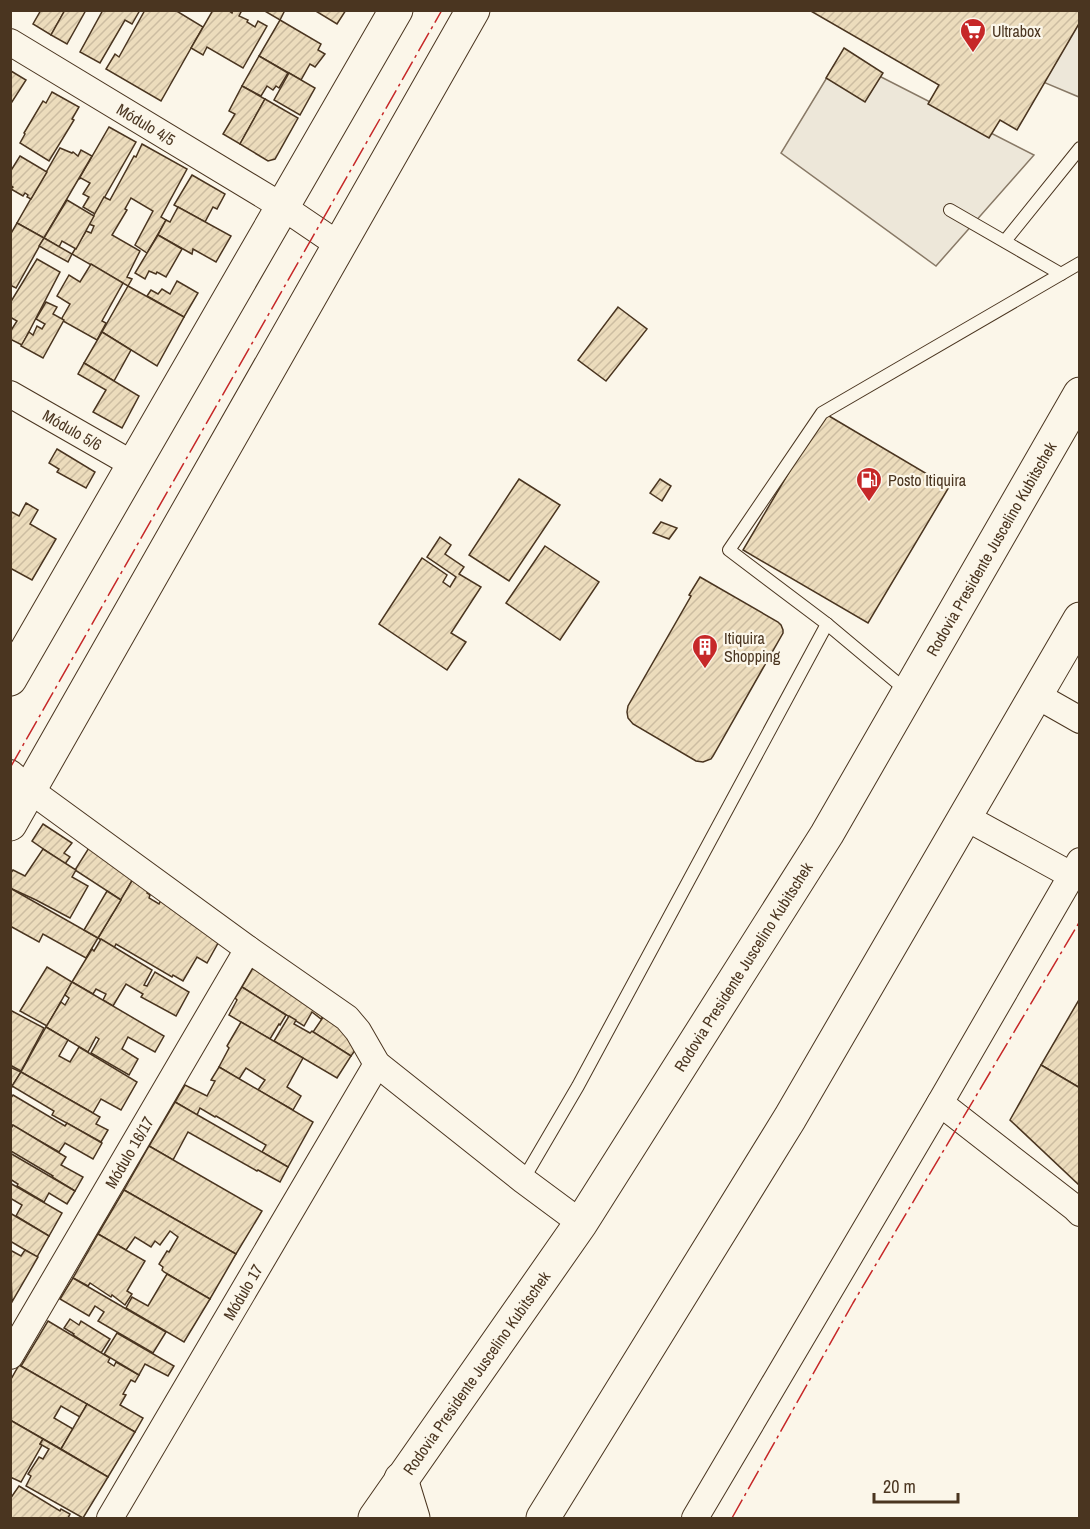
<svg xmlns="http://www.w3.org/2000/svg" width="1090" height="1529" font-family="'Archivo Narrow',sans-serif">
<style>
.parking{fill:#ede7d9;stroke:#887966;stroke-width:1.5}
.building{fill:url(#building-hatch);stroke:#4a3520;stroke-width:1.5}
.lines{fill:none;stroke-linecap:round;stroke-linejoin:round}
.lane-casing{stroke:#4a3520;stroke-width:14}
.street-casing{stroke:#4a3520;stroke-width:28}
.secondary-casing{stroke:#4a3520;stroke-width:35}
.highway-casing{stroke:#4a3520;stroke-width:35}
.lane{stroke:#fbf6e9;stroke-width:12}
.street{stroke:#fbf6e9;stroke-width:26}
.secondary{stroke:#fbf6e9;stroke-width:33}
.highway{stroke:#fbf6e9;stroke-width:33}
.power{stroke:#c62828;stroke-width:1.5;stroke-dasharray:21 4.5 3 4.5;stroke-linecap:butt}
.labels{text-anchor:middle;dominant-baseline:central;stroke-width:4.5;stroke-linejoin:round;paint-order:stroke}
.poi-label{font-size:16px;fill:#4a3520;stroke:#fbf6e9;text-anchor:start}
.street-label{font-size:16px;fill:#4a3520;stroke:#fbf6e9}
</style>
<defs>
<pattern id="building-hatch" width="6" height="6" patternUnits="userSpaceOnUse" patternTransform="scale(1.5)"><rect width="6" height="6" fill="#ecdcbc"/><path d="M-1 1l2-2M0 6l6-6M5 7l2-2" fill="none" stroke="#ccbda1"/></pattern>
</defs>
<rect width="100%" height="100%" fill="#fbf6e9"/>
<g class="parking">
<path d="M1079,20V97L1043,82Z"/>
<path d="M840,56L1034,155L936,266L781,153Z"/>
</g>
<g class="building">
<path d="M41,10H65L51,35L33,24Z"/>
<path d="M65,10H86L67,44L51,35Z"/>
<path d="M103,10H140L132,24L125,20L100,63L80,52Z"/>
<path d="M145,10H175L203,27L161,101L106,69L115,54L119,57Z"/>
<path d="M213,10H228L232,13L233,10H242L239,16L248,20L247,22L255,27L258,21L267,26L243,68L207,47L203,55L191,48Z"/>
<path d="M263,10H285L280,20Z"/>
<path d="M314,10H346L337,24Z"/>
<path d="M809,10H1080V22L1017,130L1000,120L989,138L928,104L939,85Z"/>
<path d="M280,20L321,44L318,50L325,54L315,67L310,64L301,80L259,56Z"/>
<path d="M844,48L883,73L865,102L826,78Z"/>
<path d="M259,56L288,73L279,88L276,86L273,90L267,86L261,96L242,86Z"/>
<path d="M11,71L26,80L10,105V73Z"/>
<path d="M289,73L315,88L300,115L274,100Z"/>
<path d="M242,86L265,99L240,144L223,134L235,114L229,111Z"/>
<path d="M52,92L79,107L72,119L74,120L49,161L20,143L25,134L24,133L43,101L46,103Z"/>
<path d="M265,99L298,118L275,159L268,161L240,144Z"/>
<path d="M109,127L136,142L95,214L83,207L89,197L83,194L90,183L81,178L79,179Z"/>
<path d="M142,144L187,169L161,217L166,220L147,253L135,245L153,211L131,198L125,209L127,210L112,235L140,251L127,277L132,279L128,286L72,254L86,231L91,233L94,226L89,224L104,197L110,200L134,156L136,157Z"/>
<path d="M60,148L72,153L73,152L78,156L81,150L92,156L44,238L17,223Z"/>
<path d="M20,156L47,172L31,199L27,197L28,195L25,193L23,196L11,189L13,187L10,185V172Z"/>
<path d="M192,175L225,194L217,209L213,207L205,222L174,205Z"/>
<path d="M67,200L94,216L76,249L62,241L59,247L44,238Z"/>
<path d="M178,207L231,236L216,262L193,249L192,254L158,235L166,220L170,222Z"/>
<path d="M17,223L44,238L16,288L10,285V235Z"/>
<path d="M158,235L182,249L166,277L157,272L156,274L149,271L145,279L135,273Z"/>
<path d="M44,238L72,254L68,262L39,246Z"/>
<path d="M37,259L60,272L22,345L10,339V332L17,321L10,317V303Z"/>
<path d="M91,264L123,283L102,321L106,323L97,340L63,321L62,318L70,304L57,296L69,275L80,282Z"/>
<path d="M177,281L198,293L184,317L147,296L151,290L158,294L162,289L170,294Z"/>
<path d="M128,286L184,317L157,366L102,332Z"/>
<path d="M46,302L57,307L53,314L64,320L43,358L21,346L29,332L33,335L37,326L42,329L45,324L36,319Z"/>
<path d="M618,307L647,329L606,381L578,360Z"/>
<path d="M102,332L131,350L114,381L84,363Z"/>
<path d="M84,363L139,396L122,428L93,412L106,390L78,374Z"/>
<path d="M824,413L949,487L868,623L743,550Z"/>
<path d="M57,449L95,472L86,488L57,472L59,469L49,463Z"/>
<path d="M519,479L560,505L509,581L469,555Z"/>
<path d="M660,479L671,486L662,501L650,493Z"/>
<path d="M26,503L38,510L30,524L56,539L32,580L10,568V511L19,516Z"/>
<path d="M661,522L677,528L669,539L653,533Z"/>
<path d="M440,537L451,545L445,554L464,567L459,574L481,587L451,633L466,642L447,670L379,624L422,558L447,575L443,582L450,587L456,577L427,557Z"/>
<path d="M545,546L599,582L560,640L506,603Z"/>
<path d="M700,577L778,622L781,625L783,630V633L713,756L711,759L703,762L696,761L633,724L628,718L627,712L628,706L691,596L689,595Z"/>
<path d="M43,824L72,843L64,853L70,857L65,864L32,841Z"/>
<path d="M92,843L135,875L121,900L75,870Z"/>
<path d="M43,849L76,870L72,877L88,886L70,918L36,900L10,888V874L13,870L25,876Z"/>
<path d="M136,874L151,885L147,893L150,895L149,898L159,904L161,900L222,936L207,963L197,957L183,981L173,975L172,977L116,944L114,948L98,938Z"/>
<path d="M10,888L98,938L86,958L43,934L39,942L10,926Z"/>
<path d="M107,891L121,900L98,938L84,930Z"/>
<path d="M101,939L152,970L144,985L147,986L155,972L189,992L176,1016L141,997L143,994L126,984L113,1006L103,1000L106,994L96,989L93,994L72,982L92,949L94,951Z"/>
<path d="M257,961L327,1011L321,1019L312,1012L304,1026L242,987Z"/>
<path d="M47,967L72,982L47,1026L20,1011Z"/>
<path d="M72,982L164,1036L155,1052L128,1037L122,1049L138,1059L129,1075L91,1053L99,1039L96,1037L88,1052L46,1027L61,1002L65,1005L69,998L65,995Z"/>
<path d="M242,987L286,1015L280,1025L279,1024L270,1039L229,1015L237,1000L235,998Z"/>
<path d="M1080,998V1088L1041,1065Z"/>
<path d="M10,1010L44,1028L21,1071L10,1065Z"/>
<path d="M328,1010L356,1049L351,1056L313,1032Z"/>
<path d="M289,1016L296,1020L294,1024L310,1033L312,1031L313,1032L351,1056L337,1078L274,1041Z"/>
<path d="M241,1022L303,1058L287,1087L301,1096L293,1110L258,1090L265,1080L246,1068L239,1079L219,1067L229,1048L227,1046Z"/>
<path d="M46,1027L68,1040L59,1056L70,1062L79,1047L137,1082L121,1110L101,1099L93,1113L21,1072Z"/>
<path d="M1041,1065L1080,1088V1181L1078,1184L1010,1120Z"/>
<path d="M10,1067L21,1072L10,1090Z"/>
<path d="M219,1067L313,1122L288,1167L262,1152L266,1145L216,1116L215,1117L200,1108L197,1115L175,1102L185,1085L207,1096L215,1081L211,1080Z"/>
<path d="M21,1072L100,1117L96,1124L108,1130L101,1142L52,1115L54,1111L12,1086Z"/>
<path d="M13,1095L65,1126L67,1123L102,1143L93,1159L65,1143L59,1152L10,1124V1099Z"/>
<path d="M175,1102L288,1167L280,1182L258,1170L257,1171L188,1132L173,1160L149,1146Z"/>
<path d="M13,1125L66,1157L61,1165L83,1177L75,1191L52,1177L53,1176L11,1151L10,1153V1130Z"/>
<path d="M149,1146L262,1211L236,1254L124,1190Z"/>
<path d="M10,1153L75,1191L67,1204L49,1193L44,1202L17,1186L18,1184L10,1179Z"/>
<path d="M10,1183L62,1213L49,1236L16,1216L22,1205L10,1198Z"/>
<path d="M124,1190L236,1254L210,1299L164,1272L162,1270L163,1267L159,1264L167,1251L169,1252L178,1237L170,1231L160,1245L155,1241L151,1247L135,1237L126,1250L98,1234Z"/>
<path d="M10,1213L49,1236L37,1257L10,1241Z"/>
<path d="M98,1234L145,1261L127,1291L132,1294L125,1305L112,1295L111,1297L90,1283L88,1286L73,1278Z"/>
<path d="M10,1250L21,1256L25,1250L38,1257L12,1302Z"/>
<path d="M167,1274L210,1299L184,1342L126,1308L132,1297L148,1306Z"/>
<path d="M73,1278L166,1332L153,1353L98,1321L104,1312L95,1306L89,1316L60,1299Z"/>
<path d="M70,1319L79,1325L81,1321L110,1339L101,1353L73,1335L74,1334L64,1328Z"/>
<path d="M48,1321L110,1358L108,1362L114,1366L116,1362L139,1375L135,1382L131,1380L123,1394L126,1395L120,1405L143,1418L135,1432L21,1366Z"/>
<path d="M117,1333L174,1366L168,1376L145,1364L139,1375L104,1354Z"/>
<path d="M19,1365L87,1404L80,1417L61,1406L54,1418L73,1429L61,1449L10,1420V1381Z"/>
<path d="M87,1404L135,1432L108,1477L61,1449Z"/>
<path d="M10,1420L43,1439L40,1444L42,1445L21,1482L10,1477Z"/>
<path d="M43,1439L108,1477L83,1518L26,1486L31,1476L28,1474L39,1457L43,1459L49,1449L40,1444Z"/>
<path d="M19,1486L60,1511L61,1509L70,1514L68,1518H10V1499Z"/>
</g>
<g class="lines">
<defs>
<g id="lane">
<path d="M950,210L1061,274"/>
<path d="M1005,241L1080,148"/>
<path d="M827,624L907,691"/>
<path d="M523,1180L578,1086L827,624L729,550L822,413L1080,263"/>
</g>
<g id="street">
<path id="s1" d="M10,42L283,207L339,245"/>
<path id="s2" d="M10,394L134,465"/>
<path d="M1036,695L1080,720"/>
<path d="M10,773L30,790L248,949L347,1018L358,1031L377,1064L523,1180L581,1223"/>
<path d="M965,817L1071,875"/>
<path d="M940,1103L1075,1208L1080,1213"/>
<path id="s3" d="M10,1356L248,949"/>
<path id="s4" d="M110,1518L377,1064"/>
<path d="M695,1518L940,1103L1080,861"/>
</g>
<g id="secondary">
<path d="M10,679L396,10"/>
<path d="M10,824L473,10"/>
</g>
<g id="highway">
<path d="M401,1479L413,1518"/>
<path id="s5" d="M375,1518L581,1223L827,834L1080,394"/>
<path d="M543,1518L790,1118L1080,619"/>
</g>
</defs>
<use href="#lane" class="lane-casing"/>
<use href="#street" class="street-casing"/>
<use href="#secondary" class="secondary-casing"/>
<use href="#highway" class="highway-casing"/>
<use href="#lane" class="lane"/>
<use href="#street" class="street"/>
<use href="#secondary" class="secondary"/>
<use href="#highway" class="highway"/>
<g class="power">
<path d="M10,768L442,10"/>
<path d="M732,1518L853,1303L1080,921"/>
</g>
</g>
<defs>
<symbol id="supermarket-pin" viewBox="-11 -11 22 30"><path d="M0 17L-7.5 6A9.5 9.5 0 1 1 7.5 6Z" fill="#c62828" stroke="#fbf6e9"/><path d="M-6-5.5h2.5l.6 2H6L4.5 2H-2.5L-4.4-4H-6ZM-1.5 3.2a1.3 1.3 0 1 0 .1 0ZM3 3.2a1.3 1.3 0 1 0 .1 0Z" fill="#fff"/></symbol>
<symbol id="fuel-pin" viewBox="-11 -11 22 30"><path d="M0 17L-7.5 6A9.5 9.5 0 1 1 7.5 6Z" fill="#c62828" stroke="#fbf6e9"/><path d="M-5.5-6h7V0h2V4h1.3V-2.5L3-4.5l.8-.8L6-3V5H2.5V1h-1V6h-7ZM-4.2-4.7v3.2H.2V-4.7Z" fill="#fff"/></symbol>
<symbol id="building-pin" viewBox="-11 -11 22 30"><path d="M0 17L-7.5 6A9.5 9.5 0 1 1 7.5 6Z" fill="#c62828" stroke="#fbf6e9"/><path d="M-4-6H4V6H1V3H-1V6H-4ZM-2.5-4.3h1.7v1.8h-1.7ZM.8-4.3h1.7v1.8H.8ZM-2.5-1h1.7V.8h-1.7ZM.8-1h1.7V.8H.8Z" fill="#fff"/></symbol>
</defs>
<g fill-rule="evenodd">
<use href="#supermarket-pin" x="958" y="16" width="30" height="40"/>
<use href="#fuel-pin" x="854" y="465" width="30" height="40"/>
<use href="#building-pin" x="690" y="632" width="30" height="40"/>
</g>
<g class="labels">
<g class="poi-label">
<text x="992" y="31">Ultrabox</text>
<text x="888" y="480">Posto Itiquira</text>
<text x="724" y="638">Itiquira<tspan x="724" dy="18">Shopping</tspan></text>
</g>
<g class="street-label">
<text stroke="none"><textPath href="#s1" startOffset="159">Módulo 4/5</textPath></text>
<text stroke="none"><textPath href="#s2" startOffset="72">Módulo 5/6</textPath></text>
<text stroke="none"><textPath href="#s5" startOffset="1149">Rodovia Presidente Juscelino Kubitschek</textPath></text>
<text stroke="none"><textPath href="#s5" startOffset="663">Rodovia Presidente Juscelino Kubitschek</textPath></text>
<text stroke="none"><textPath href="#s3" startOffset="236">Módulo 16/17</textPath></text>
<text stroke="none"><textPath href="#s4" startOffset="262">Módulo 17</textPath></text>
<text stroke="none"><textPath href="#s5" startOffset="177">Rodovia Presidente Juscelino Kubitschek</textPath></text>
</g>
</g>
<rect width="1090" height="1529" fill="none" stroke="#4a3520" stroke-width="24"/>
<path d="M874 1493v9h84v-9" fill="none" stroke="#4a3520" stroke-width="3"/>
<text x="883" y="1493" font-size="18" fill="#4a3520" stroke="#fbf6e9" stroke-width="4.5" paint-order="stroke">20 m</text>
</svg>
